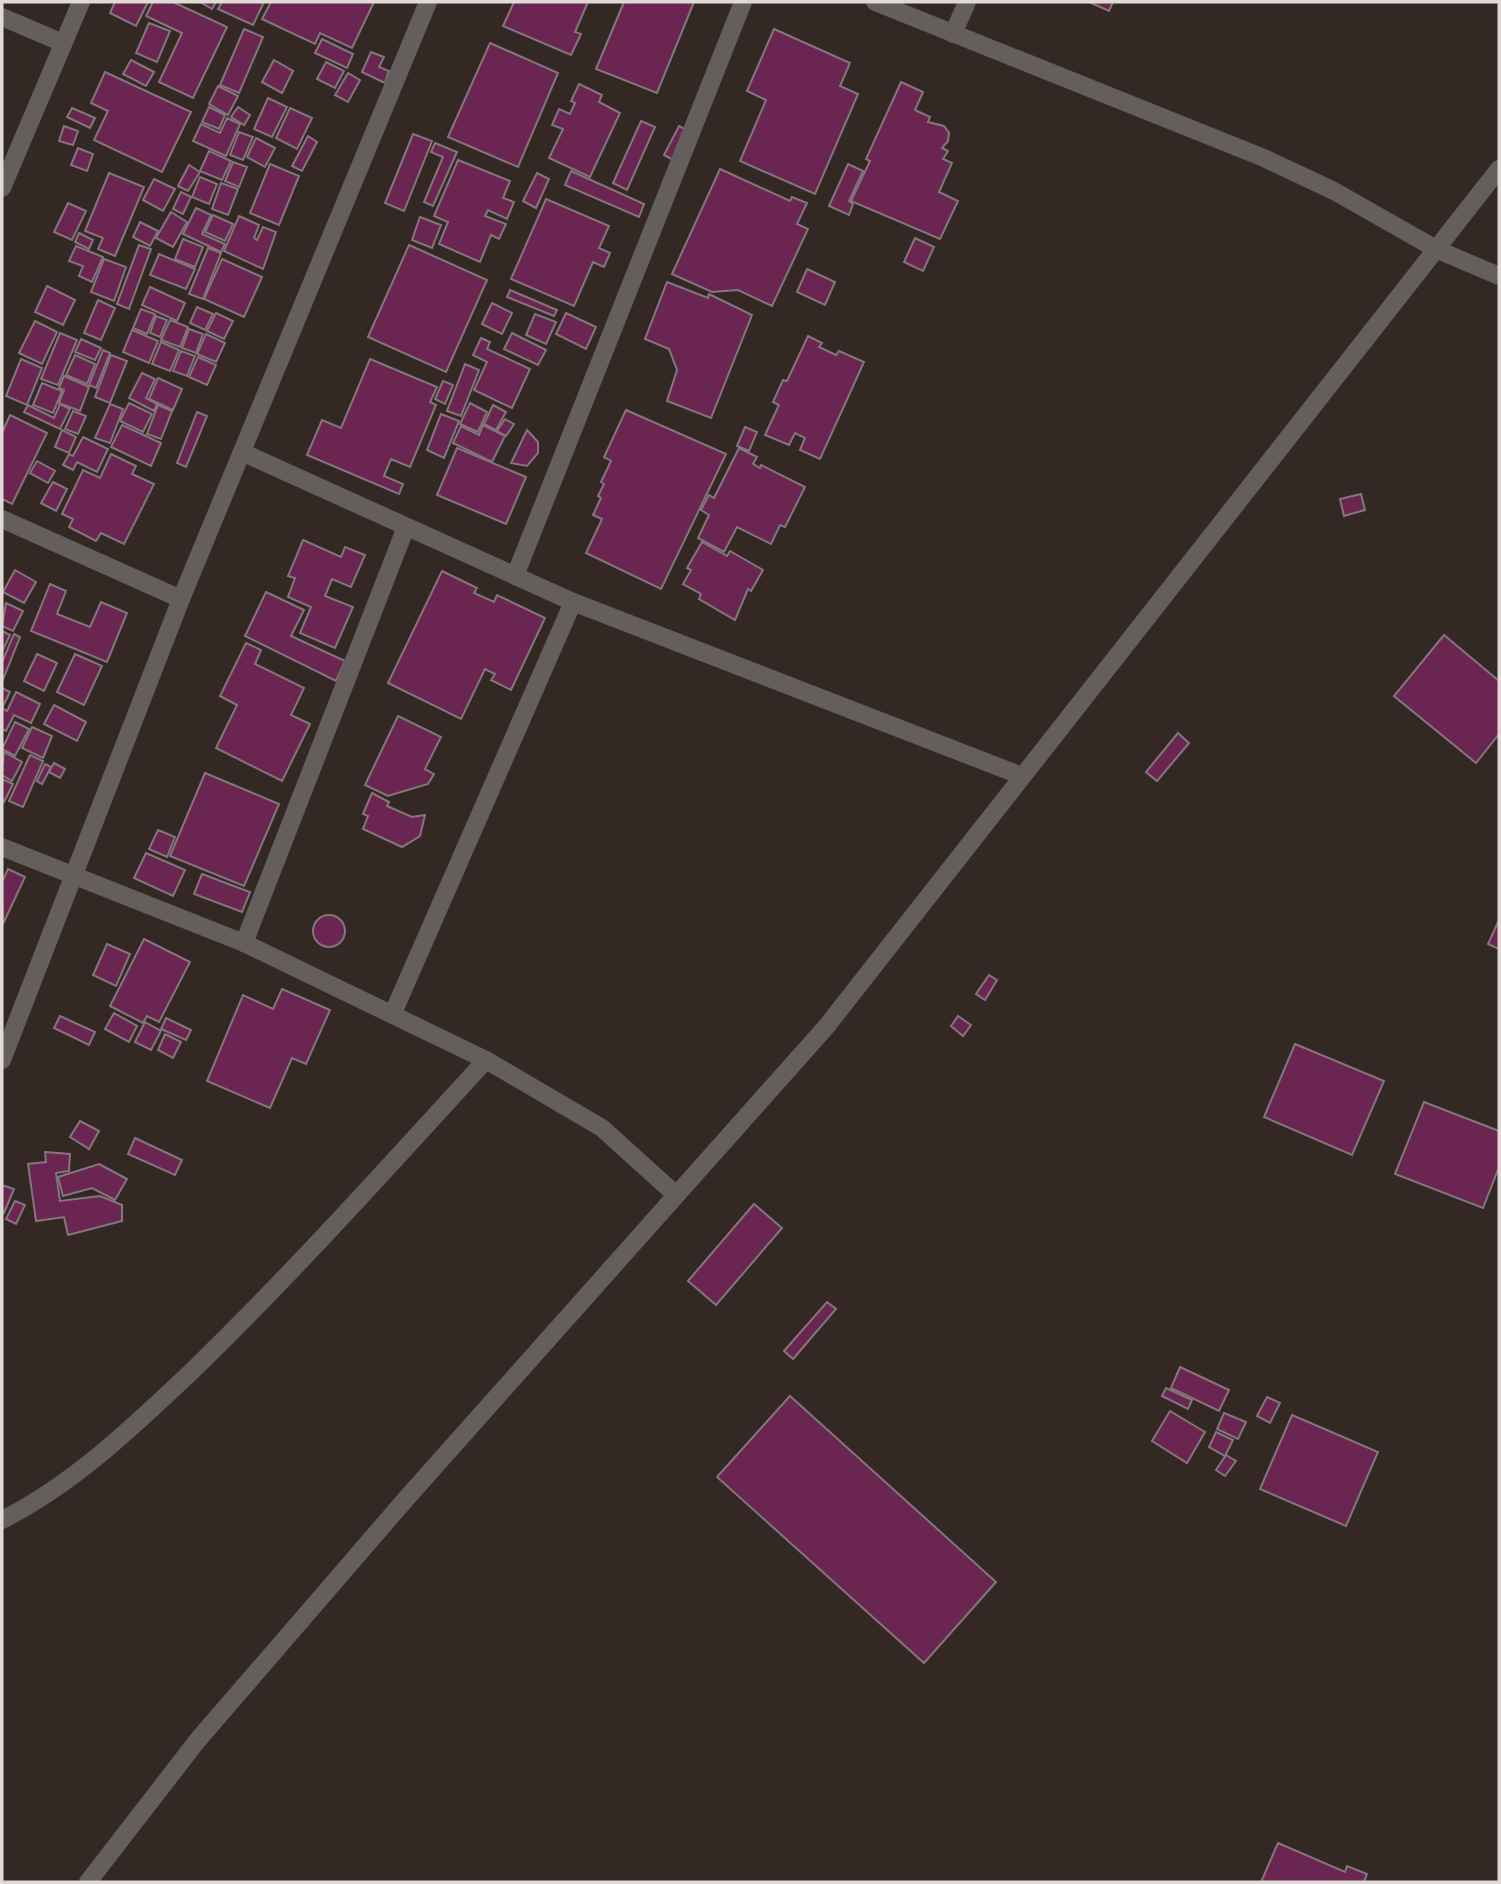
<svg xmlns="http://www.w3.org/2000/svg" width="1501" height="1884" font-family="'Work Sans',sans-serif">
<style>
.building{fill:#6a2650;stroke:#83767c;stroke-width:2}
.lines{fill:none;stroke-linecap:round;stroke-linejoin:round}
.minor{stroke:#645e5c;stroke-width:18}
.tertiary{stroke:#645e5c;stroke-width:18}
</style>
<rect width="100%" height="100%" fill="#332823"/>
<g class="building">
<path d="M115,2H148L136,26L110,13Z"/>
<path d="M153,2H173L227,27L193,98L159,82L182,33L146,16Z"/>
<path d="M200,2H216L212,9Z"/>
<path d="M222,2H264L253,25L218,9Z"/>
<path d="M271,2H374L352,48L320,33L315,44L262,19Z"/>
<path d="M514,2H588L575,32L581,34L571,55L503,26Z"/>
<path d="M624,2H694L657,93L596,69Z"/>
<path d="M1089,2H1113L1109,11Z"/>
<path d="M149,23L170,31L157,62L136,53Z"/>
<path d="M244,29L263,37L239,93L220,85Z"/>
<path d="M774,29L850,63L840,86L858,94L815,194L740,161L766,100L747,91Z"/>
<path d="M322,39L353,54L347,68L315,53Z"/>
<path d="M490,43L558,73L518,167L448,137Z"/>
<path d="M371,52L384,57L379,67L389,71L385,83L362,72Z"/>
<path d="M131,60L154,72L146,86L123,74Z"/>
<path d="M274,60L293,71L282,93L262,82Z"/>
<path d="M326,62L344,71L335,88L317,79Z"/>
<path d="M105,72L191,112L162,172L94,140L108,111L91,103Z"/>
<path d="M348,73L360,80L348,102L335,95Z"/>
<path d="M901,82L923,92L915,110L930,117L928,122L944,126L949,133L948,141L942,148L948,151L943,159L952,163L939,192L958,201L940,239L851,201L870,161L866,159Z"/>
<path d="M579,84L602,95L599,102L620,113L590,177L549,158L563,129L552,125L559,109L570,114L575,103L571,101Z"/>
<path d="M218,86L238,96L228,115L209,104Z"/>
<path d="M268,98L287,107L272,137L254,129Z"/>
<path d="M209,107L225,115L219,129L202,122Z"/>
<path d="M238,107L250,115L244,125L231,117Z"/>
<path d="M72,108L95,118L90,128L67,117Z"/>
<path d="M290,108L312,118L297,149L276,138Z"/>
<path d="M227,118L240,124L226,156L193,141L201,124L220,133Z"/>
<path d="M641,121L655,127L627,190L613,183Z"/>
<path d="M64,126L78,131L73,145L59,141Z"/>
<path d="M679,126L690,132L675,161L664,155Z"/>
<path d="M239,132L253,137L243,160L230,155Z"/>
<path d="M413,134L432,141L404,211L385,203Z"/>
<path d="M308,136L317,142L302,171L292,166Z"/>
<path d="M256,138L275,148L265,167L247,157Z"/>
<path d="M435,143L457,152L433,206L424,202L443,157L431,152Z"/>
<path d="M78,148L93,154L87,171L71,165Z"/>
<path d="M209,151L231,161L222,180L200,171Z"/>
<path d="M458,160L510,181L503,198L514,202L507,219L488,210L485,216L506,224L499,239L491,235L480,262L439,244L448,222L434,216Z"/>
<path d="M233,162L247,167L239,187L225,181Z"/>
<path d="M270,164L299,176L279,225L250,213Z"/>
<path d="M848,164L863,171L849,201L853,204L849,215L829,206Z"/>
<path d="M189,165L200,172L188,191L178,186Z"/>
<path d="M720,169L790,201L792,197L807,203L797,224L808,229L772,306L738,290L712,292L672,274Z"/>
<path d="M571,171L644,204L639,217L565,185Z"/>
<path d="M109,173L144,187L115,256L98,249L103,238L85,231Z"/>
<path d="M537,173L549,179L536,208L523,201Z"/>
<path d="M200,177L217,184L209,204L192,197Z"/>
<path d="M154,179L175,189L163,211L143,200Z"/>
<path d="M221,183L238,189L228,215L212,209Z"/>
<path d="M181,192L191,197L183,214L173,209Z"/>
<path d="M546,199L609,226L599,248L610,253L604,267L593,262L574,306L511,279Z"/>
<path d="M68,203L86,211L72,240L54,232Z"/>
<path d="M196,208L211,215L202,234L225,244L221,252L183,234Z"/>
<path d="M171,212L187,222L173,247L156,238Z"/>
<path d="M213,215L233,224L225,241L205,232Z"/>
<path d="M239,216L259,225L254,238L257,240L263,227L276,232L263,269L224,251Z"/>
<path d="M420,217L441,225L432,248L412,240Z"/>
<path d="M140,222L158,231L150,246L133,237Z"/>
<path d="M79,233L93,240L89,249L75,242Z"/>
<path d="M915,238L934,247L923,271L904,262Z"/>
<path d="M183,239L203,247L195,267L175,259Z"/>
<path d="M139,245L151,249L129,309L117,304Z"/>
<path d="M409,245L487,280L446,372L368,337Z"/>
<path d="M76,246L103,257L92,282L79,276L83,266L69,261Z"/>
<path d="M208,248L221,253L203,299L189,294Z"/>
<path d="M159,254L195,269L186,289L150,275Z"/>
<path d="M104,259L126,267L114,301L91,292Z"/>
<path d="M222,259L262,277L244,317L204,299Z"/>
<path d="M807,269L835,282L825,305L797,292Z"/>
<path d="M667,282L708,298L709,294L752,315L711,418L667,401L677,370L669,349L645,339Z"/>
<path d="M47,286L75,300L63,325L35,312Z"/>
<path d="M150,287L185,303L177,321L142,305Z"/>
<path d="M510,290L557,310L554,316L507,297Z"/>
<path d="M98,300L115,308L101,340L84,333Z"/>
<path d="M492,303L512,313L502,334L482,324Z"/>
<path d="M197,307L213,314L205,330L190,323Z"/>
<path d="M141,309L155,314L147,334L133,328Z"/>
<path d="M216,313L233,321L224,339L207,331Z"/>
<path d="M566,313L596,327L586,349L556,334Z"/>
<path d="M535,314L556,322L546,344L526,335Z"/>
<path d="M156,316L167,320L160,337L150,333Z"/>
<path d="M170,320L188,327L180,347L161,340Z"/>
<path d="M35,321L57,332L42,364L19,353Z"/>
<path d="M189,329L203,334L196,353L182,348Z"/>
<path d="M132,330L158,341L149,363L123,352Z"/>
<path d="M60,333L77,340L58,385L41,379Z"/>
<path d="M512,333L546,350L538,365L504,349Z"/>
<path d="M206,334L225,343L216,362L197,354Z"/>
<path d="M808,336L822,343L819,347L836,355L839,351L864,362L820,459L800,450L805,438L795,433L789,445L765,435L779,405L773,402L783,380L787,381Z"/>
<path d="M481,338L490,342L487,349L530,369L512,408L474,390L487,362L473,355Z"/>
<path d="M81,339L101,348L95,360L75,352Z"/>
<path d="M161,342L179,350L170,371L152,364Z"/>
<path d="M103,350L110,353L96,388L89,385Z"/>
<path d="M181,351L195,356L187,376L173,371Z"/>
<path d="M75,355L95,364L87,384L66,375Z"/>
<path d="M111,355L127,361L110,403L95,397Z"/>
<path d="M198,357L216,365L207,385L189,377Z"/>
<path d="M21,359L42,368L27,405L6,396Z"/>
<path d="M370,359L437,387L430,402L436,405L410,467L391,459L384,476L403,484L399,494L307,455L322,420L341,428Z"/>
<path d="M465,364L479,370L461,416L447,411Z"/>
<path d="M142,373L155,379L146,398L157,404L154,411L129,398Z"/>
<path d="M64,376L89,387L80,411L59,403L64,390L59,388Z"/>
<path d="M158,378L182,389L173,410L149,399Z"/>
<path d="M443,381L453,385L445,404L435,399Z"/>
<path d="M42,383L62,391L53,413L33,405Z"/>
<path d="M129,403L152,414L143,432L120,421Z"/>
<path d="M470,403L487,412L478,432L460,424Z"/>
<path d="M60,404L70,409L60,429L24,412L28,405L54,418Z"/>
<path d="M110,404L123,409L110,443L95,438Z"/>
<path d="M158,405L172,411L161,439L147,434Z"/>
<path d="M493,405L506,412L496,430L484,424Z"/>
<path d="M626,410L726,454L661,589L586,553L602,519L593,515L601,498L598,496L604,484L601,482L611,461L604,457Z"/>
<path d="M73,411L86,416L78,434L65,429Z"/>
<path d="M197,412L207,416L186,467L177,463Z"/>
<path d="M441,414L459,421L444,458L427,450Z"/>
<path d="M10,415L47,433L12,504L2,499V433Z"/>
<path d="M505,419L514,424L506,436L497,431Z"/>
<path d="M122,425L161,443L151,466L111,447Z"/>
<path d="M483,425L505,436L492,462L453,443L461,426L479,435Z"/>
<path d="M745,427L757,432L749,451L737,446Z"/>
<path d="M62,430L76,437L69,453L55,447Z"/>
<path d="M527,430L538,442V453L527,466L511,463Z"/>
<path d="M83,437L108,449L97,472L77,462L73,470L63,465L69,454L73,456Z"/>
<path d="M457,448L526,477L506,524L437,495Z"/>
<path d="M739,448L757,457L753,464L760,468L761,465L805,487L785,527L780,525L771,544L737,527L724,552L698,538L709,515L701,510L709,495L714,498Z"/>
<path d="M111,454L136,466L132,474L154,484L124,544L101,533L96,541L69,527L73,519L62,514L83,470L100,478Z"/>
<path d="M37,461L55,471L48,483L30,473Z"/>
<path d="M53,482L67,489L56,511L41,503Z"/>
<path d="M1361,494L1365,510L1344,516L1340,499Z"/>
<path d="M303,540L341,557L345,547L365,555L351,587L332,579L325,596L353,607L335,648L300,633L311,607L288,597L295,578L288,576Z"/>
<path d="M702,542L727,556L730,551L763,570L751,591L748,589L735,620L699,599L701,594L683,584L691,570L687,568Z"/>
<path d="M15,570L36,582L24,603L3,592Z"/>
<path d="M442,571L477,588L474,593L494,602L497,595L545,618L511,690L491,680L495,674L485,669L461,719L388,683Z"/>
<path d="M50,584L66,591L57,614L90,627L101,602L127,613L107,662L31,631Z"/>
<path d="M266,592L304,610L291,636L345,661L336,681L245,636Z"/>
<path d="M6,603L23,611L13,631L2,626Z"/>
<path d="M2,631L10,635L2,652Z"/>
<path d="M14,634L20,637L2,682V662Z"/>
<path d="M1444,635L1499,681V734L1476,763L1394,696Z"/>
<path d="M246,643L261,650L255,664L304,688L291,715L310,724L282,781L216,748L237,705L220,696Z"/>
<path d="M37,654L57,663L44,691L24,681Z"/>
<path d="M75,654L102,666L84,705L57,692Z"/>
<path d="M2,688L10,692L2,708Z"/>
<path d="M16,692L40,704L31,723L14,715L6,731L2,729V708L7,711Z"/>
<path d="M54,705L86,722L77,741L44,724Z"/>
<path d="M398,716L441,737L425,769L434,774L428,784L388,796L365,785Z"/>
<path d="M15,722L29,729L15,756L2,749Z"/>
<path d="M32,727L52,736L43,758L22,748Z"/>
<path d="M1178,733L1189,743L1157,781L1146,772Z"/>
<path d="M4,752L22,762L12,781L2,775Z"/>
<path d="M30,755L43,761L23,807L9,801Z"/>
<path d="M54,763L65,769L60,778L49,772Z"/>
<path d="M45,764L51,767L42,784L37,781Z"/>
<path d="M205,773L279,804L244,886L170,856Z"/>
<path d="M2,779L13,784L4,802L2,801Z"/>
<path d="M372,793L389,802L387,806L412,817L425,815L420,836L402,847L363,829L368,816L363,814Z"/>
<path d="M158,830L175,837L167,857L149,849Z"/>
<path d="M146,853L185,870L173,896L134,878Z"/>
<path d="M8,869L25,877L3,924L2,882Z"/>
<path d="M202,874L250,892L242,912L194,894Z"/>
<circle cx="329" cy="931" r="16"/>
<path d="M1499,920V949L1488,944Z"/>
<path d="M144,939L190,962L159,1022L147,1016L143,1023L110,1006Z"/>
<path d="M107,944L130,954L116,986L93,975Z"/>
<path d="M989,975L997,980L985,1000L976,994Z"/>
<path d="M282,989L330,1010L306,1064L292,1058L270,1108L207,1081L243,995L273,1009Z"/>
<path d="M114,1013L137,1026L129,1042L105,1029Z"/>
<path d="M60,1016L95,1032L89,1045L54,1028Z"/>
<path d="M958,1016L971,1025L963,1036L951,1026Z"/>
<path d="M166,1018L191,1030L186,1040L161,1029Z"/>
<path d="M145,1022L161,1031L151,1050L135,1042Z"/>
<path d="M165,1034L181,1042L173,1058L158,1050Z"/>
<path d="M1295,1044L1384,1081L1352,1155L1264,1117Z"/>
<path d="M1424,1102L1499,1131V1167L1483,1208L1395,1174Z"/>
<path d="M80,1121L99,1131L89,1149L70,1137Z"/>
<path d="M135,1138L182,1160L175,1175L128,1154Z"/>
<path d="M45,1152L70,1154L69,1171L56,1173L60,1201L100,1196L122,1205V1221L68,1235L64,1217L36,1221L28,1164L46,1162Z"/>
<path d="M99,1164L127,1179L115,1200L92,1188L63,1196L58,1177Z"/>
<path d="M2,1185L14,1189L4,1213L2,1212Z"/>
<path d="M15,1201L25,1205L16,1224L6,1219Z"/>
<path d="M754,1204L782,1228L716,1305L688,1281Z"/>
<path d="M827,1302L836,1309L793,1359L784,1351Z"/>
<path d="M1180,1367L1229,1390L1219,1411L1171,1388Z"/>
<path d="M1166,1388L1192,1400L1188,1409L1162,1396Z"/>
<path d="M790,1396L996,1582L924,1663L717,1477Z"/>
<path d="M1267,1397L1280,1403L1270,1423L1257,1416Z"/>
<path d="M1170,1411L1205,1432L1187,1463L1152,1441Z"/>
<path d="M1224,1413L1246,1422L1238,1439L1217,1429Z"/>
<path d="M1292,1415L1378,1452L1346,1526L1260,1489Z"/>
<path d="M1216,1432L1233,1440L1225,1456L1209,1447Z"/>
<path d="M1226,1455L1236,1461L1225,1476L1216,1470Z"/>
<path d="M1278,1843L1345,1872L1347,1866L1367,1874L1364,1882H1261Z"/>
</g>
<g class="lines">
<g class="minor">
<path d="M2,17L63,43"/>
<path d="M953,34L967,2"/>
<path d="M2,188L81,2"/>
<path d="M1438,250L1499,276"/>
<path d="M244,453L573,602L1022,776"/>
<path d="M2,519L181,599"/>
<path d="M515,576L743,2"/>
<path d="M2,847L244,943L486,1060L602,1128L675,1194"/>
<path d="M244,943L406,527"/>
<path d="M393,1013L573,602"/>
<path d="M2,1060L181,599L428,2"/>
<path d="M2,1520C72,1485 133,1427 190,1373C293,1273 389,1166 486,1060"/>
</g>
<g class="tertiary">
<path d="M875,2L1264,158L1334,191L1438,250"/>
<path d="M88,1882L197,1741L405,1500L826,1027L1499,169"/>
</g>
</g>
<rect width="1501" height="1884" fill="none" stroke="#e0d9d6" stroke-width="7"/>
</svg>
